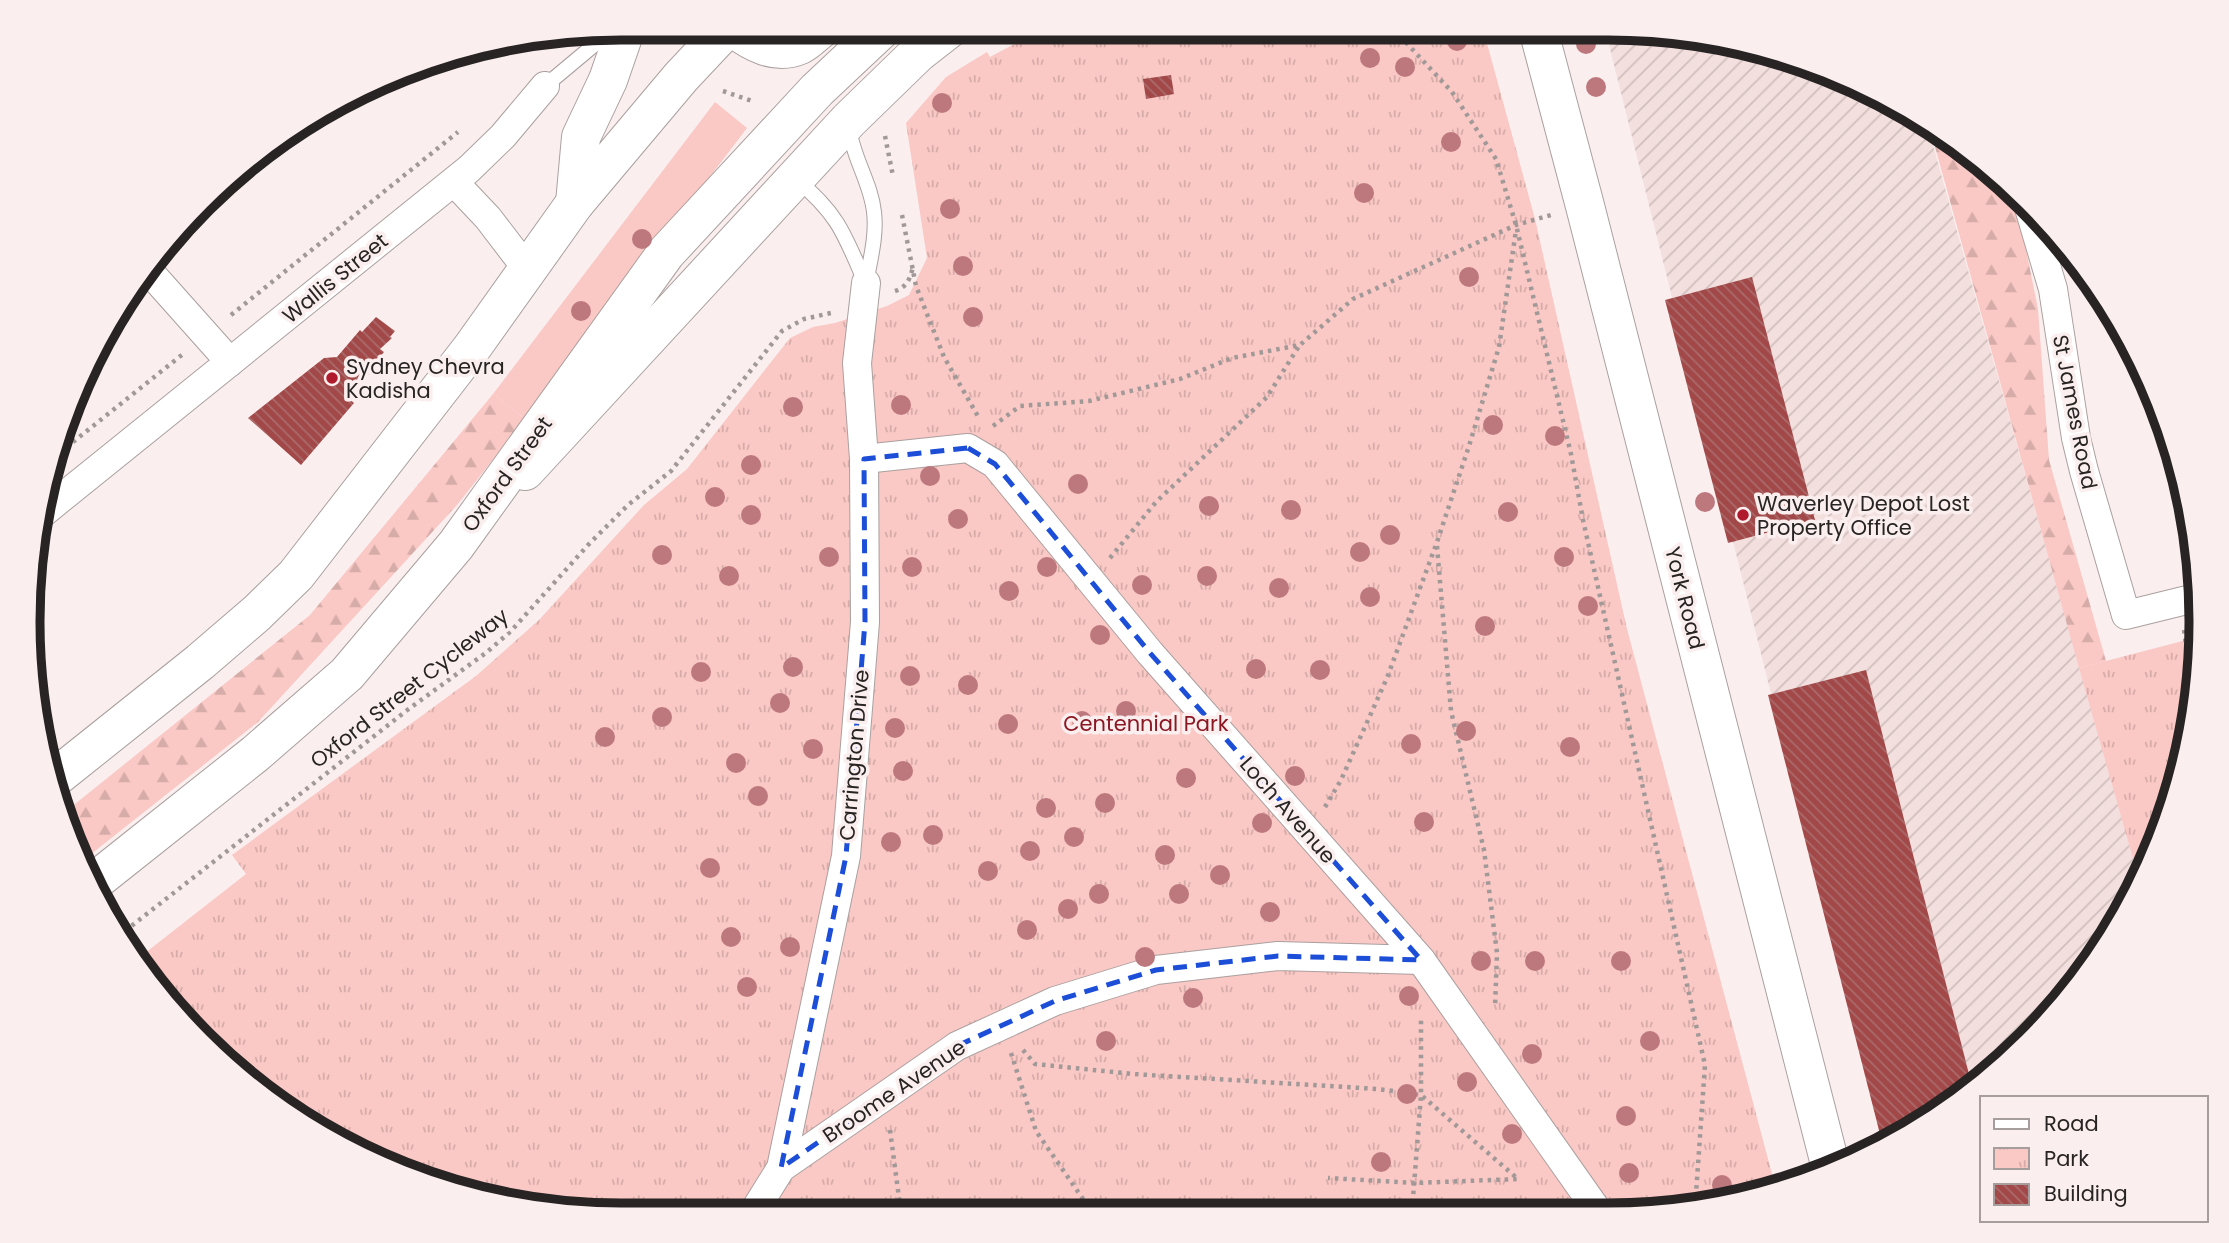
<svg xmlns="http://www.w3.org/2000/svg" width="2229" height="1243" font-family="Poppins,sans-serif">
<style>
.industrial{fill:url(#industrial-furrows)}
.grass{fill:#fac8c5}
.forest{fill:url(#forest-firs)}
.park{fill:url(#park-tufts)}
.building{fill:url(#building-back-hatch)}
.lines{fill:none;stroke-linecap:round;stroke-linejoin:round}
.lane-casing{stroke:#aaa09f;stroke-width:16}
.street-casing{stroke:#aaa09f;stroke-width:30}
.secondary-casing{stroke:#aaa09f;stroke-width:40}
.primary-casing{stroke:#aaa09f;stroke-width:40}
.path{stroke:#a19998;stroke-width:4.5;stroke-dasharray:3.5 5;stroke-linecap:butt}
.lane{stroke:#fff;stroke-width:14}
.street{stroke:#fff;stroke-width:28}
.secondary{stroke:#fff;stroke-width:38}
.primary{stroke:#fff;stroke-width:38}
.tree{fill:#bd787e}
.marked{fill:none;stroke:#1d4ed8;stroke-width:5;stroke-dasharray:14 9;stroke-linejoin:round}
.poi-dot{fill:#af1b2d;stroke:#faefee;stroke-width:2.5}
.labels{text-anchor:middle;dominant-baseline:central;stroke-width:7;stroke-linejoin:round;paint-order:stroke}
.street-label{font-size:21px;fill:#282424;stroke:#faefee}
.poi-label{font-size:21px;fill:#282424;stroke:#faefee;text-anchor:start}
.park-label{font-size:21px;fill:#8b1723;stroke:#faefee}
.rim{fill:none;stroke:#282424;stroke-width:9}
</style>
<defs>
<pattern id="industrial-furrows" width="10" height="10" patternUnits="userSpaceOnUse" patternTransform="scale(1.75)"><rect width="10" height="10" fill="#f3dfde"/><path d="M-1 1l2-2M0 10L10 0M9 11l2-2" fill="none" stroke="#d0bfbe"/></pattern>
<pattern id="forest-firs" width="22" height="20" patternUnits="userSpaceOnUse" patternTransform="scale(1.75)"><rect width="22" height="20" fill="#fac8c5"/><path d="M5 1l3.5 6h-7zM16 11l3.5 6h-7z" fill="#d6aca9"/></pattern>
<pattern id="park-tufts" width="24" height="20" patternUnits="userSpaceOnUse" patternTransform="scale(1.75)"><rect width="24" height="20" fill="#fac8c5"/><path d="M3 7l-1-3M5 7V3M7 7l1-3M15 17l-1-3M17 17v-4M19 17l1-3" fill="none" stroke="#d6aca9"/></pattern>
<pattern id="building-back-hatch" width="6" height="6" patternUnits="userSpaceOnUse" patternTransform="scale(1.75)"><rect width="6" height="6" fill="#a24848"/><path d="M-1 5l2 2M0 0l6 6M5-1l2 2" fill="none" stroke="#aa6b6b"/></pattern>
</defs>
<rect width="100%" height="100%" fill="#faefee"/>
<path class="industrial" d="M1605,29H1646L1761,48L1905,108L1927,124L2139,880L2121,919L2027,1041L1937,1115L1883,1142Z"/>
<path class="grass" d="M715,102L747,128L525,419L493,394Z"/>
<g class="forest">
<path d="M1929,125L1999,176L2008,185L2024,240L2038,309L2049,460L2106,661L2079,668Z"/>
<path d="M493,394L525,419L457,505L258,722L81,862L73,848L65,812L310,615Z"/>
</g>
<g class="park">
<path d="M1033,29H1480L1488,47L1535,219L1627,629L1776,1189L1685,1210L583,1214L431,1184L324,1135L175,1013L140,957L246,874L232,855L476,676L539,620L644,505L687,469L790,338L813,327L835,323L887,306L909,295L927,258L906,123L946,77L987,52L990,57L1020,41L1018,36Z"/>
<path d="M2198,637L2196,699L2169,813L2139,880L2079,668Z"/>
</g>
<g class="building">
<path d="M1171,75L1174,94L1146,99L1143,79Z"/>
<path d="M1752,277L1815,520L1728,543L1665,300Z"/>
<path d="M376,317L395,331L390,337L392,338L380,349L384,352L380,357L383,359L347,397L354,403L301,465L248,418L324,358L337,357L360,330L362,332Z"/>
<path d="M1866,670L1972,1086L1937,1115L1882,1142L1768,695Z"/>
</g>
<g class="lines">
<defs>
<g id="lane">
<path d="M545,86L612,30"/>
<path d="M849,128C853,158 871,183 874,212C877,235 870,261 866,283"/>
<path d="M796,179C838,214 844,233 865,282"/>
</g>
<g id="street">
<path d="M454,182L488,218L527,269"/>
<path d="M2029,208L2053,289L2076,438L2084,471L2126,615L2199,597"/>
<path d="M148,270L230,362"/>
<path d="M864,459L968,448L995,464L1150,653L1421,960L1597,1210"/>
<path d="M44,512L469,169L503,136L545,86"/>
<path d="M781,1168L957,1046L1055,1001L1156,970L1278,956L1421,960"/>
<path d="M753,1213L781,1168L846,856L865,622L864,459L857,363L866,283"/>
</g>
<g id="secondary">
<path d="M1538,29L1585,206L1831,1168"/>
<path d="M525,471L849,120L918,53L950,28"/>
</g>
<g id="primary">
<path d="M733,28C752,42 775,56 800,45C807,42 815,33 822,28"/>
<path d="M575,203L581,137L608,80L626,28"/>
<path d="M56,777L200,662L257,613L296,575L471,349L575,203L681,77L727,28"/>
<path d="M94,882L255,754L347,674L456,545L666,253L817,90L883,28"/>
</g>
</defs>
<use href="#lane" class="lane-casing"/>
<use href="#street" class="street-casing"/>
<use href="#secondary" class="secondary-casing"/>
<use href="#primary" class="primary-casing"/>
<g class="path">
<path d="M1400,36L1452,92L1496,159L1516,225L1571,454L1583,520L1705,1065L1695,1208"/>
<path d="M983,41L1011,28"/>
<path d="M723,91L755,102"/>
<path d="M885,136L893,176"/>
<path d="M902,215L916,286L944,357L979,418"/>
<path d="M895,291C907,287 910,279 913,267"/>
<path d="M231,315L458,132"/>
<path d="M993,426L1020,406L1089,401L1180,379L1232,358L1300,345L1353,299L1516,225L1551,215"/>
<path d="M53,458L183,354"/>
<path d="M1437,546L1451,711L1484,850L1497,953L1495,1008"/>
<path d="M1110,558L1156,502L1267,397L1299,346"/>
<path d="M2184,630L2190,677L2196,700"/>
<path d="M1325,807L1341,780L1387,678L1437,542L1469,446L1499,347L1516,230"/>
<path d="M125,931L410,708L487,652L511,631L588,545L628,505L671,471L782,331L804,319L831,313"/>
<path d="M1023,1050L1035,1064L1133,1074L1378,1089L1421,1095L1518,1179L1414,1183L1328,1178"/>
<path d="M1011,1053L1036,1131L1092,1212"/>
<path d="M890,1130L901,1213"/>
<path d="M1412,1211L1421,1095V1016"/>
</g>
<use href="#lane" class="lane"/>
<use href="#street" class="street"/>
<use href="#secondary" class="secondary"/>
<use href="#primary" class="primary"/>
</g>
<g class="tree">
<circle cx="1457" cy="41" r="10"/>
<circle cx="1586" cy="44" r="10"/>
<circle cx="1370" cy="58" r="10"/>
<circle cx="1405" cy="67" r="10"/>
<circle cx="1596" cy="87" r="10"/>
<circle cx="942" cy="103" r="10"/>
<circle cx="1451" cy="142" r="10"/>
<circle cx="1364" cy="193" r="10"/>
<circle cx="950" cy="209" r="10"/>
<circle cx="642" cy="239" r="10"/>
<circle cx="963" cy="266" r="10"/>
<circle cx="1469" cy="277" r="10"/>
<circle cx="581" cy="311" r="10"/>
<circle cx="973" cy="317" r="10"/>
<circle cx="901" cy="405" r="10"/>
<circle cx="793" cy="407" r="10"/>
<circle cx="1493" cy="425" r="10"/>
<circle cx="1555" cy="436" r="10"/>
<circle cx="751" cy="465" r="10"/>
<circle cx="930" cy="476" r="10"/>
<circle cx="1078" cy="484" r="10"/>
<circle cx="715" cy="497" r="10"/>
<circle cx="1705" cy="502" r="10"/>
<circle cx="1209" cy="506" r="10"/>
<circle cx="1291" cy="510" r="10"/>
<circle cx="1508" cy="512" r="10"/>
<circle cx="751" cy="515" r="10"/>
<circle cx="958" cy="519" r="10"/>
<circle cx="1390" cy="535" r="10"/>
<circle cx="1360" cy="552" r="10"/>
<circle cx="662" cy="555" r="10"/>
<circle cx="829" cy="557" r="10"/>
<circle cx="1564" cy="557" r="10"/>
<circle cx="912" cy="567" r="10"/>
<circle cx="1047" cy="567" r="10"/>
<circle cx="729" cy="576" r="10"/>
<circle cx="1207" cy="576" r="10"/>
<circle cx="1142" cy="585" r="10"/>
<circle cx="1279" cy="588" r="10"/>
<circle cx="1009" cy="591" r="10"/>
<circle cx="1370" cy="597" r="10"/>
<circle cx="1588" cy="606" r="10"/>
<circle cx="1485" cy="626" r="10"/>
<circle cx="1100" cy="635" r="10"/>
<circle cx="793" cy="667" r="10"/>
<circle cx="1256" cy="669" r="10"/>
<circle cx="1320" cy="670" r="10"/>
<circle cx="701" cy="672" r="10"/>
<circle cx="910" cy="676" r="10"/>
<circle cx="968" cy="685" r="10"/>
<circle cx="780" cy="703" r="10"/>
<circle cx="1126" cy="711" r="10"/>
<circle cx="662" cy="717" r="10"/>
<circle cx="1082" cy="721" r="10"/>
<circle cx="1008" cy="724" r="10"/>
<circle cx="895" cy="728" r="10"/>
<circle cx="1466" cy="731" r="10"/>
<circle cx="605" cy="737" r="10"/>
<circle cx="1411" cy="744" r="10"/>
<circle cx="1570" cy="747" r="10"/>
<circle cx="813" cy="749" r="10"/>
<circle cx="736" cy="763" r="10"/>
<circle cx="903" cy="771" r="10"/>
<circle cx="1295" cy="776" r="10"/>
<circle cx="1186" cy="778" r="10"/>
<circle cx="758" cy="796" r="10"/>
<circle cx="1105" cy="803" r="10"/>
<circle cx="1046" cy="808" r="10"/>
<circle cx="1424" cy="822" r="10"/>
<circle cx="1262" cy="823" r="10"/>
<circle cx="933" cy="835" r="10"/>
<circle cx="1074" cy="837" r="10"/>
<circle cx="891" cy="842" r="10"/>
<circle cx="1030" cy="851" r="10"/>
<circle cx="1165" cy="855" r="10"/>
<circle cx="710" cy="868" r="10"/>
<circle cx="988" cy="871" r="10"/>
<circle cx="1220" cy="875" r="10"/>
<circle cx="1099" cy="894" r="10"/>
<circle cx="1179" cy="894" r="10"/>
<circle cx="1068" cy="909" r="10"/>
<circle cx="1270" cy="912" r="10"/>
<circle cx="1027" cy="930" r="10"/>
<circle cx="731" cy="937" r="10"/>
<circle cx="790" cy="947" r="10"/>
<circle cx="1145" cy="957" r="10"/>
<circle cx="1481" cy="961" r="10"/>
<circle cx="1535" cy="961" r="10"/>
<circle cx="1621" cy="961" r="10"/>
<circle cx="747" cy="987" r="10"/>
<circle cx="1409" cy="996" r="10"/>
<circle cx="1193" cy="998" r="10"/>
<circle cx="1106" cy="1041" r="10"/>
<circle cx="1650" cy="1041" r="10"/>
<circle cx="1532" cy="1054" r="10"/>
<circle cx="1467" cy="1082" r="10"/>
<circle cx="1407" cy="1094" r="10"/>
<circle cx="1626" cy="1116" r="10"/>
<circle cx="1512" cy="1134" r="10"/>
<circle cx="1381" cy="1162" r="10"/>
<circle cx="1629" cy="1173" r="10"/>
<circle cx="1722" cy="1185" r="10"/>
</g>
<path class="marked" d="M968,448L995,464L1150,653L1421,960L1278,956L1156,970L1055,1001L957,1046L781,1168L846,856L865,622L864,459Z"/>
<g class="poi-dot">
<circle cx="332" cy="378" r="7"/>
<circle cx="1743" cy="515" r="7"/>
</g>
<g class="labels">
<g class="street-label">
<text transform="translate(335 278) rotate(-39)">Wallis Street</text>
<text transform="translate(2075 412) rotate(79)">St James Road</text>
<text transform="translate(507 474) rotate(-54)">Oxford Street</text>
<text transform="translate(1685 598) rotate(76)">York Road</text>
<text transform="translate(409 688) rotate(-38)">Oxford Street Cycleway</text>
<text transform="translate(854 755) rotate(-85)">Carrington Drive</text>
<text transform="translate(1288 810) rotate(49)">Loch Avenue</text>
<text transform="translate(894 1091) rotate(-34)">Broome Avenue</text>
</g>
<g class="poi-label">
<text x="346" y="366">Sydney Chevra<tspan x="346" dy="24">Kadisha</tspan></text>
<text x="1757" y="503">Waverley Depot Lost<tspan x="1757" dy="24">Property Office</tspan></text>
</g>
<g class="park-label">
<text x="1146" y="723">Centennial Park</text>
</g>
</g>
<path d="M0 0H2229V1243H0ZM621 40H1608A581 581 0 0 1 2189 621V622A581 581 0 0 1 1608 1203H621A581 581 0 0 1 40 622V621A581 581 0 0 1 621 40Z" fill="#faefee" fill-rule="evenodd"/>
<path class="rim" d="M621 40H1608A581 581 0 0 1 2189 621V622A581 581 0 0 1 1608 1203H621A581 581 0 0 1 40 622V621A581 581 0 0 1 621 40Z"/>
<rect x="1980" y="1096" width="228" height="126" fill="#faefee" stroke="#a69e9d" stroke-width="2"/>
<rect x="1994" y="1119" width="35" height="10" fill="#ffffff" stroke="#a69e9d" stroke-width="2"/>
<text x="2044" y="1131" font-size="21" fill="#282424">Road</text>
<rect x="1994" y="1148" width="35" height="21" fill="url(#park-tufts)" stroke="#a69e9d" stroke-width="2"/>
<text x="2044" y="1166" font-size="21" fill="#282424">Park</text>
<rect x="1994" y="1184" width="35" height="21" fill="url(#building-back-hatch)" stroke="#a69e9d" stroke-width="2"/>
<text x="2044" y="1201" font-size="21" fill="#282424">Building</text>
</svg>
